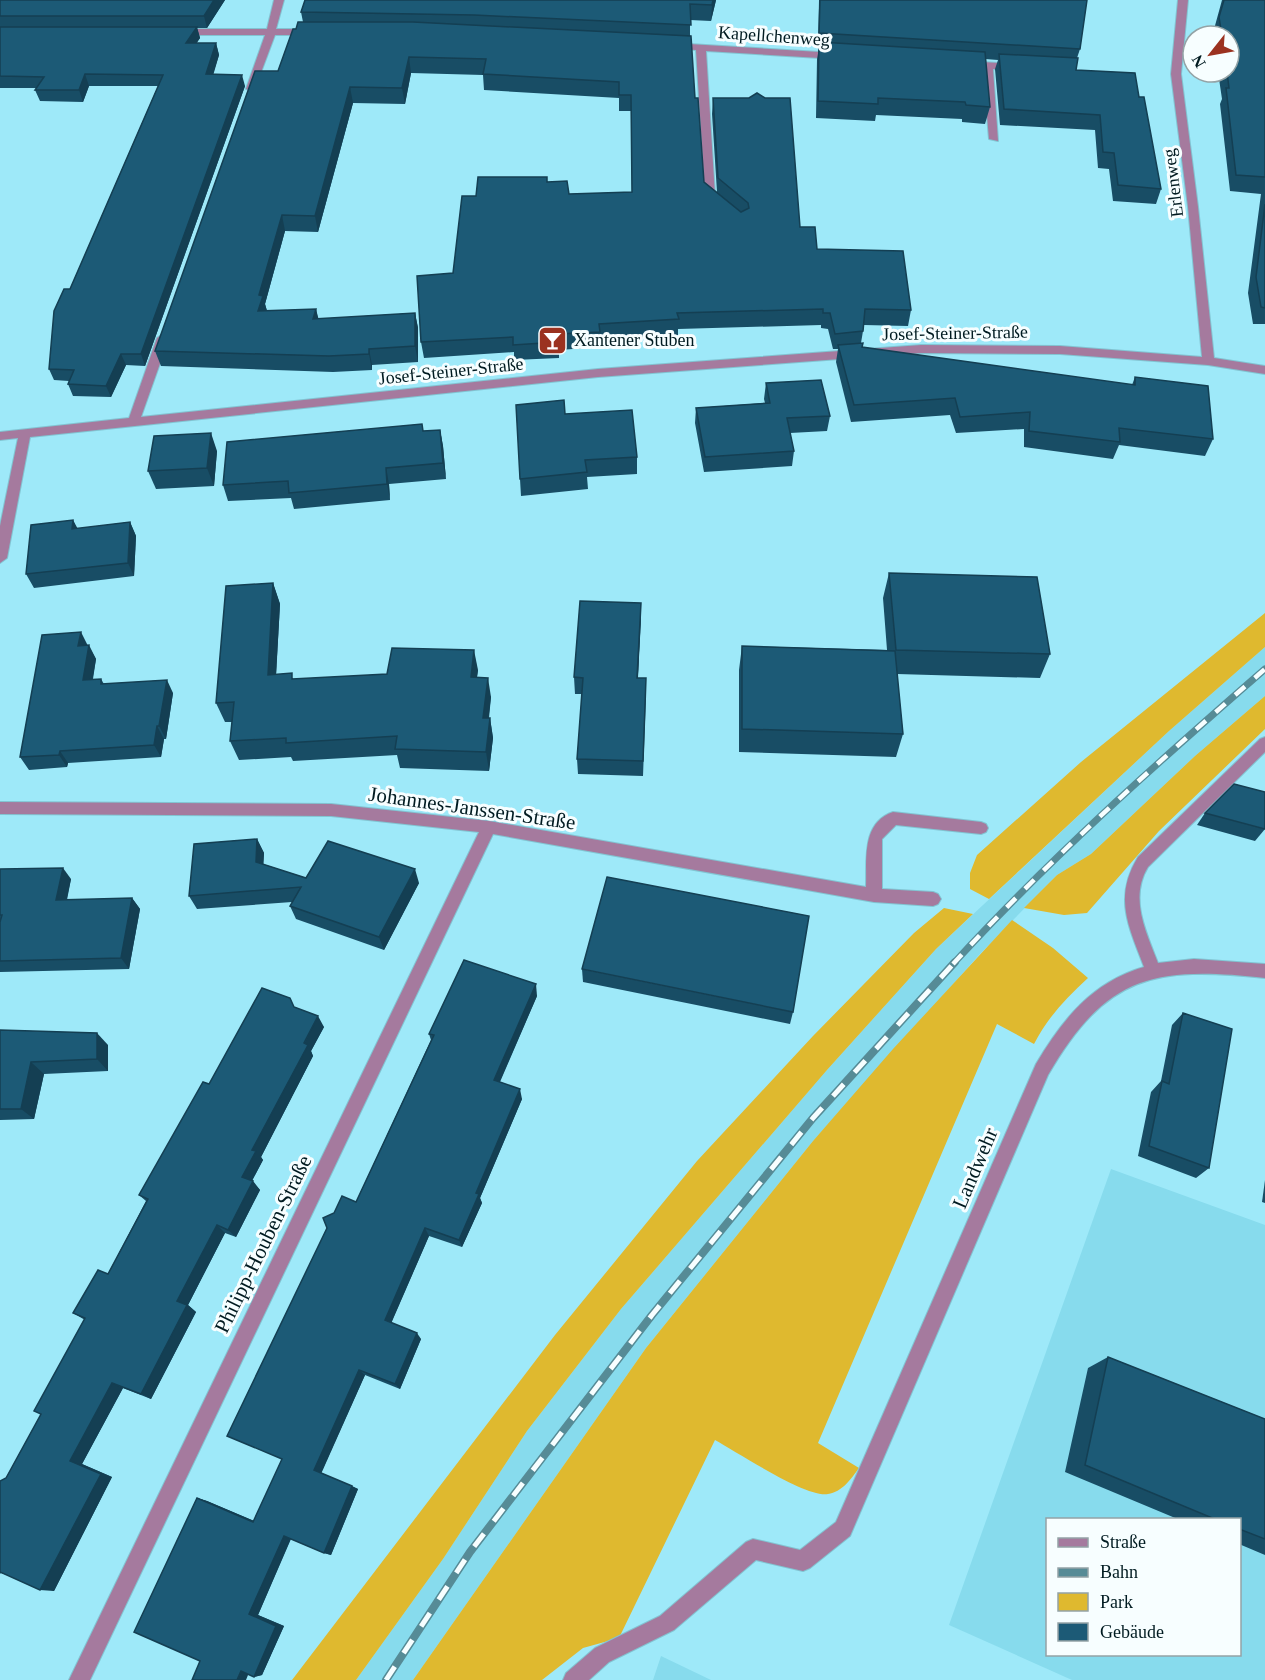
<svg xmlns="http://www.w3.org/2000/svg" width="1265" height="1680" font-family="'Times New Roman',serif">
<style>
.built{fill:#87dbed;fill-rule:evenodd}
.green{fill:#dfb92f}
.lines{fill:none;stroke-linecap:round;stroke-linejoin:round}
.minor-casing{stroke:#82c4d2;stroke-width:2}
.minor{fill:#a57a9e;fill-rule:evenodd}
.rail-far1-casing{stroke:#568b96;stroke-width:7}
.rail-casing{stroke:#568b96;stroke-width:8}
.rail-far1{stroke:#f7feff;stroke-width:4.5;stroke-dasharray:13;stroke-linecap:butt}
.rail{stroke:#f7feff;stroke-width:5;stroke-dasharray:16;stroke-linecap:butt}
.wall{fill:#184d65}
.shaded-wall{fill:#143f53}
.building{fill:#1c5a76;stroke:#143f53;stroke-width:1.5}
.labels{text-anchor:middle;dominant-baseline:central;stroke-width:6;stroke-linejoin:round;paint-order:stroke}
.far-street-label{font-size:18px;fill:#001b21;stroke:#f7feff}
.far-poi-label{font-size:18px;fill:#001b21;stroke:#f7feff;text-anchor:start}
.street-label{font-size:21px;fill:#001b21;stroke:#f7feff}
</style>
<rect width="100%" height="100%" fill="#9ee9f9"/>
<g class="built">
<path d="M1265,647V696L1195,756L1091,854L1057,875L979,955L813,1141L646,1348L413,1680H356L443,1559L527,1431L621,1309L827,1070L936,949L1169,731Z"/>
<path d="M1111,1169L1265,1225V1680H1072L949,1625ZM1048,1520H1240V1654H1048Z"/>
<path d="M661,1656L711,1680H653Z"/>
</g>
<g class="green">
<path d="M1265,613V647L1169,731L989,899L970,889V873L977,855L1081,762Z"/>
<path d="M1265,696V729L1159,831L1087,913L1064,915L1024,908L1057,875L1091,854L1195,756Z"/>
<path d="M944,908L973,914L936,949L827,1070L621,1309L527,1431L443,1559L356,1680H292L555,1335L697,1161L813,1036L914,933Z"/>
<path d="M1012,920L1053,948L1088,978C1066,998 1048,1017 1034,1044L997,1024L818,1443L859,1468C851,1479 842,1492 828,1494C806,1498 737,1452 715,1440L619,1638L583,1648L542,1680H413L646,1348L813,1141L893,1049Z"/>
</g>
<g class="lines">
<defs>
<g id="minor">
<path d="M274,0H284L276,29H312L317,32L312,35H275L254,91L246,89L265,35H180L175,32L180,29H267Z"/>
<path d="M1178,0H1188L1181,74L1198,207L1214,358L1265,366V374L1208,365L1060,354L921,353L598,377L30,437L7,558L0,563V526L18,438L0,440V432L129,418L157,338L163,334L169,338L141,417L598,369L921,345L1060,346L1202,357L1188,207L1171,74Z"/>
<path d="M672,43L836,53L841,56L836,59L706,51L715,195L723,203L722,205H714L705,196L696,50L669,48L667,46Z"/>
<path d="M965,61L1016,64L1021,67L1016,70L993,69L998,141L989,139L983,68L962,66V62Z"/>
<path d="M1265,737V752L1148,867C1129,898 1146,932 1158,963L1194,959L1265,964V978C1154,966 1106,975 1048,1075L850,1536L810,1568L803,1571L756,1560L674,1630L609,1662L589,1680H563L566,1673L595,1648L660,1616L746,1542L753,1539L800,1550L836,1522L1036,1064C1062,1020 1092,982 1144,967C1129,927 1113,898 1138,857L1260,739Z"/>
<path d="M0,802L331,804L489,821L866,887C867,860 861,823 893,812L981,822L986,824L988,828L986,832L981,834L896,825L882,839V889L933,892L938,894L941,899L938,904L933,906L874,902L493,834L90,1680H69L479,832L331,816L0,814Z"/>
</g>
</defs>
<use href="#minor" class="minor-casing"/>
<use href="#minor" class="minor"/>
<defs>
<path id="rail-far1" d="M953,964C1050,858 1157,763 1265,669"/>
<path id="rail" d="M386,1680L470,1552L652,1315L813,1118L955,962"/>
</defs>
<use href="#rail-far1" class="rail-far1-casing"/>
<use href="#rail" class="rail-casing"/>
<use href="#rail-far1" class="rail-far1"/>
<use href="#rail" class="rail"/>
</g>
<g class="wall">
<path d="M0,0H225L207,28H197L200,38L196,43H216L219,55L213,74L245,86L145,366L126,365L111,397L73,396L68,384L69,381L54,380L49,369L70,289L158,86H89L83,102L40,101L35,90L37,88H0Z"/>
<path d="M305,0H716L711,21L690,20V36L695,98L704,182L717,192L712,114L713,98L800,227L817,249L911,310L908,326L864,325L861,343L862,347L1132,385L1135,377L1213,439L1205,456L1119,445L1113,459L1024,447V429L956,433L950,415L851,422L836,362L838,349H833L828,329L821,328V325L678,329V335L600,340L601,347L559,350V358L514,360V352L424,358L421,342L453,273L476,196L547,182L569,194L632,192L631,111H619V98L484,90L483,75L411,73L405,104L353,103L318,232L285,231L265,304L267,311L316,309L318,319L415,313L418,328V362L372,365V370L333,372L161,366L155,351L278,71L296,29L303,22L301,12Z"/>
<path d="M819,0H1087L1080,49L1077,58L1076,70L1139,97L1161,189L1156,204L1113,201L1109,169L1098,168L1095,130L1000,125L995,69L998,60L985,59L990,107L985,124L962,122V119L876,115L875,121L816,118L817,59L819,48H818Z"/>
<path d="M1222,0H1265V324H1253L1248,293L1261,194L1230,191L1220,104L1222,99L1218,72H1229V36H1214L1213,33Z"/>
<path d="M766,383L830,416L827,431L790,433L794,451L792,466L704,472L695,423L696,408L765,403L764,399Z"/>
<path d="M565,414L637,457V474L587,477L588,489L521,496L520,479Z"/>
<path d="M440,430L443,446L446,479L389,484L390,500L294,509L291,498L228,501L223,485L424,431Z"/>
<path d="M217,451L214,486L156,489L148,471Z"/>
<path d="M73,520L77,529L130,522L136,536L134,576L34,588L26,574Z"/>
<path d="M889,573L1050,654L1040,678L897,674L903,734L896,757L739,752V670L742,646L887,650L883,598Z"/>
<path d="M273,583L280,604L276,674L294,679L478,670L477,677L491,697L489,718H490L493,738L489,771L400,768L397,755L293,761L291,757L239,760L230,741L232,722H225L216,703Z"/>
<path d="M641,603L638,678L646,695L643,776L578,774L577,759L582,694H575L574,677Z"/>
<path d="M88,645L96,659L93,679H101L104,684L173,693L166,739H164L161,757L68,763L67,767L29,770L20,757Z"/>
<path d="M1205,813L1265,829L1255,841L1197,825Z"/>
<path d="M257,839L264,853L263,864L306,878L419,883L384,950L296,919L290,906L292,902L197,909L189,896Z"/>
<path d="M0,869L71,879L67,900L132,898L140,909L129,969L0,972Z"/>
<path d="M582,969L793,1012L790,1024L583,982Z"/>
<path d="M537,996L500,1082L522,1099L480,1198L482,1203L462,1247L429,1236L391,1323L421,1339L400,1389L365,1375L321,1473L358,1489L331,1555L324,1553L291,1539L258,1615L284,1626L262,1675L254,1677L248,1674L200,1661L197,1498L207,1501L254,1521L282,1459L356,1202L431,1040L429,1034Z"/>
<path d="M295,1007L324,1027L311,1051L313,1056L261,1157L263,1160L252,1181L260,1190L236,1237L225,1233L188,1305L196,1312L151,1399L123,1388L82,1464L112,1477L54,1591L1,1573L0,1574L6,1478L41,1414L85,1320L73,1313L108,1274L146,1201L139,1195L209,1084Z"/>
<path d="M1183,1013L1209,1168L1196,1178L1138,1156L1151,1092L1161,1081L1172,1025Z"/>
<path d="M0,1030L108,1045V1071L44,1074L34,1119L0,1120Z"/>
<path d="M1265,1180V1203L1262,1202Z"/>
<path d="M1108,1357L1265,1419V1555L1239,1544V1520H1180L1065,1472L1088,1368Z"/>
</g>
<g class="shaded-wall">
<path d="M214,0H225L207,28L204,16Z"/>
<path d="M713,0H716L711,21L712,5Z"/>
<path d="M197,27L200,38L189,55L186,43Z"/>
<path d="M216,43L219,55L210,86L206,74Z"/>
<path d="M409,57L411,73L405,104L402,88Z"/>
<path d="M85,74L89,86L83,102L79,90Z"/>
<path d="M242,75L245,86L145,366L141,354Z"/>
<path d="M350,87L353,103L318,232L315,216Z"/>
<path d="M282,215L285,231L265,304L267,311H258L259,295Z"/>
<path d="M316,309L320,325L313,319Z"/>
<path d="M415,313L418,328V362L415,346Z"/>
<path d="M369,349L372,365V370L369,354Z"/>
<path d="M121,354L126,365L111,397L106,386Z"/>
<path d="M440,430L443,446L446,479L443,463Z"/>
<path d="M211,433L217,451L214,486L207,468Z"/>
<path d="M386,468L389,484L390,500L387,484Z"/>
<path d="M73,520L80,533L72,529Z"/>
<path d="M130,522L136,536L134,576L128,563Z"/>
<path d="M273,583L280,604L275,695L268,675Z"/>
<path d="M641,603V620L637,694V678Z"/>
<path d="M81,632L88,646H78Z"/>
<path d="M89,645L96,659L90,693L83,680Z"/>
<path d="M474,650L478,670L474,697L471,677Z"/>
<path d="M488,678L491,697L486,738L483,718Z"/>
<path d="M167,680L173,693L166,739L159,726Z"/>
<path d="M490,718L493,738L489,771L486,752Z"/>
<path d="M157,726L164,739L161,757L154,745Z"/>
<path d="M60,751L68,763L67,767L59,755Z"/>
<path d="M257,839L264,853L263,875L256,862Z"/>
<path d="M63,868L71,879L64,911L56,900Z"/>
<path d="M415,869L419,883L384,950L379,937Z"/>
<path d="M132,898L140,909L129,969L121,958Z"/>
<path d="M536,984L537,996L496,1090L494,1080Z"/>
<path d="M318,1016L324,1027L311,1051L313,1056L261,1157L263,1160L249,1186L242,1177L252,1150Z"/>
<path d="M97,1033L108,1045V1071L97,1059Z"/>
<path d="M31,1062L44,1074L34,1119L21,1109Z"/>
<path d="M520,1089L522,1099L480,1198L482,1203L462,1247L459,1240L476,1193Z"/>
<path d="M253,1181L260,1190L236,1237L228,1230Z"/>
<path d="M217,1225L225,1233L188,1305L196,1312L151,1399L141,1394L177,1301Z"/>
<path d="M425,1228L429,1236L390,1326L385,1320Z"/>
<path d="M417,1333L421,1339L400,1389L395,1384Z"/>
<path d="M359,1370L365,1375L321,1474L314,1470Z"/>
<path d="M112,1383L123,1388L82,1464L112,1477L54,1591L40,1590L70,1461Z"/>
<path d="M352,1486L358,1489L331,1555L324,1553Z"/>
<path d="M197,1498L207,1501L261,1524L253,1522Z"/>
<path d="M284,1536L291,1538L258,1615L284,1626L262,1675L254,1677L249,1614Z"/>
<path d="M250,1670L246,1680H237L241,1671Z"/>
</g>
<g class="building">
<path d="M0,0H214L204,16H0Z"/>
<path d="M305,0H713L712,5L690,4L691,25L474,15L301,12Z"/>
<path d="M820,0H1087L1080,49L819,33Z"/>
<path d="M1224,0H1265V177L1236,175L1226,88H1229L1227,72H1229V36H1222L1219,17Z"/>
<path d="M298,22H413L691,36L695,98H698L704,182L741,212L749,208L748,203L718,178L713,98H749L757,93L765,98H790L800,227H815L817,249L903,251L911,310L865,309L863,331L835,334L830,313H823V309L677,313L679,319L599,324L600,332L557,334L558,342L513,345V337L421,342L417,276L453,273L462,196H476L478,177H547V182L567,181L569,194L632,192L631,95H619V82L483,74L486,59L409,57L402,88L350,87L315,216L282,215L259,295L263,296L258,311L316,309L313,319L415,313V346L369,349V354L329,356L155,351L255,71H278L293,29H296Z"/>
<path d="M0,27H197L186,43H216L206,74L242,75L141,354H121L106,386L68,384L74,370L49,369L54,311L64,289H70L163,75L85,74L79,90H35L44,77L0,76Z"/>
<path d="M819,42L985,52L990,107L966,105L965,102L878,98V104L818,101Z"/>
<path d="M999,54L1078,58L1076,70L1135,73L1139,97H1144L1161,189L1118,185L1114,153L1103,152L1100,115L1004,109Z"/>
<path d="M1265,204V308L1261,307L1256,277Z"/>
<path d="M863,343L862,347L1135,385V377L1208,386L1213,439L1119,428L1120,442L1029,431L1030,412L960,417L955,398L854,405L838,345Z"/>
<path d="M821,380L830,416L787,418L794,451L705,457L696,408L770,403L766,383Z"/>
<path d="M564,400L565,414L632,410L637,457L585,460L587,472L520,479L516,405Z"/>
<path d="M422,424L423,431L440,430L443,463L386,468L387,484L289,493L288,481L223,485L227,442Z"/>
<path d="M211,433L207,468L148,471L154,436Z"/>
<path d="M73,520L72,529L130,522L128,563L26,574L31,525Z"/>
<path d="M889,573L1037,577L1050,654L896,650Z"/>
<path d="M273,583L268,675L292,673V679L387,674L392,648L474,650L471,677L488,678L483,718H490L486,752L395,749L397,736L286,743V738L230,741L234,702L216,703L226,586Z"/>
<path d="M580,601L641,603L637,678H646L643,761L577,759L583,678L574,677Z"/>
<path d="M81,632L78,646L89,645L83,680L101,679V684L167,680L159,726H157L154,745L60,751L59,755L20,757L42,635Z"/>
<path d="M742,646L895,651L903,734L742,729Z"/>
<path d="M1234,784L1265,792V829L1205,813Z"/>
<path d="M257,839L256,862L306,878L328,841L415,869L379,937L290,906L301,887L189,896L194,844Z"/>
<path d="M63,868L56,900L132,898L121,958L0,961V922L2,915H0V869Z"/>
<path d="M607,877L809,916L793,1012L582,969Z"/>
<path d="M464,960L536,984L494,1080L520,1089L476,1193L479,1194L459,1240L425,1228L385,1320L417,1333L395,1384L359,1370L314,1470L352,1486L324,1553L284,1536L249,1614L276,1626L254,1677L241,1671L237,1680H192L200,1661L134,1632L197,1498L253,1522L282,1459L227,1436L327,1228L323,1218L334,1213L342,1196L356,1202L434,1035L429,1034Z"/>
<path d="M262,988L290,998L294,1007L318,1016L304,1043L308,1045L252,1150L256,1151L242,1177L253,1181L228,1230L217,1225L177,1301L187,1305L141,1394L112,1383L70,1461L101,1474L40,1590L0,1572V1481L6,1478L41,1414L34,1411L85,1318L73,1313L98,1270L108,1274L148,1199L139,1195L203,1082L209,1084Z"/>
<path d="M1183,1013L1232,1029L1209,1168L1149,1146L1162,1081L1169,1084Z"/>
<path d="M0,1030L97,1033V1059L31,1062L21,1109H0Z"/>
<path d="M1108,1357L1265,1419V1539L1239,1529V1520H1217L1085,1465Z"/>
</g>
<defs>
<symbol id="bar-square" viewBox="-11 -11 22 22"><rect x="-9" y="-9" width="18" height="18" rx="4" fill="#9b3220" stroke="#f7feff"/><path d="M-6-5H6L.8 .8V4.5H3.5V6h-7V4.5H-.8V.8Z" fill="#fff"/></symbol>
</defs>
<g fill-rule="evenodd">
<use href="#bar-square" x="536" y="324" width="33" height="33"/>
</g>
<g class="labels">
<g class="far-street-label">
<text transform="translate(774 36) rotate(4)">Kapellchenweg</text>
<text transform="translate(1173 183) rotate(-97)">Erlenweg</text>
<text transform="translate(955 333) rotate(-1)">Josef-Steiner-Straße</text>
<text transform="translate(451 371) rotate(-6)">Josef-Steiner-Straße</text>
</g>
<g class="far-poi-label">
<text x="574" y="340">Xantener Stuben</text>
</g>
<g class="street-label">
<text transform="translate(472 808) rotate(8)">Johannes-Janssen-Straße</text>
<text transform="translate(975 1168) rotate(-67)">Landwehr</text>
<text transform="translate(263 1244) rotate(-64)">Philipp-Houben-Straße</text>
</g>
</g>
<rect x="1046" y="1518" width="195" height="138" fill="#f7feff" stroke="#94a3a6" stroke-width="1.5"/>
<rect x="1058" y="1538" width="30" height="9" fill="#a57a9e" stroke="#94a3a6" stroke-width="1.5"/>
<text x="1100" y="1548" font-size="18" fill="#001b21">Straße</text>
<rect x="1058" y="1568" width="30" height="9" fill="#568b96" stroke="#94a3a6" stroke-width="1.5"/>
<text x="1100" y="1578" font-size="18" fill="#001b21">Bahn</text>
<rect x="1058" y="1593" width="30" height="18" fill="#dfb92f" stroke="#94a3a6" stroke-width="1.5"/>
<text x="1100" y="1608" font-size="18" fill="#001b21">Park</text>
<rect x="1058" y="1623" width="30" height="18" fill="#1c5a76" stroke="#94a3a6" stroke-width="1.5"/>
<text x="1100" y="1638" font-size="18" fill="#001b21">Gebäude</text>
<g transform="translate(1211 54) rotate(239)"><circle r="28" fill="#f7feff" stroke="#94a3a6" stroke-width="1.5"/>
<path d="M0-4.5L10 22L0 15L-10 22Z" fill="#9b3220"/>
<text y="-9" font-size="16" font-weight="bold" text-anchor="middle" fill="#001b21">N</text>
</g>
</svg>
